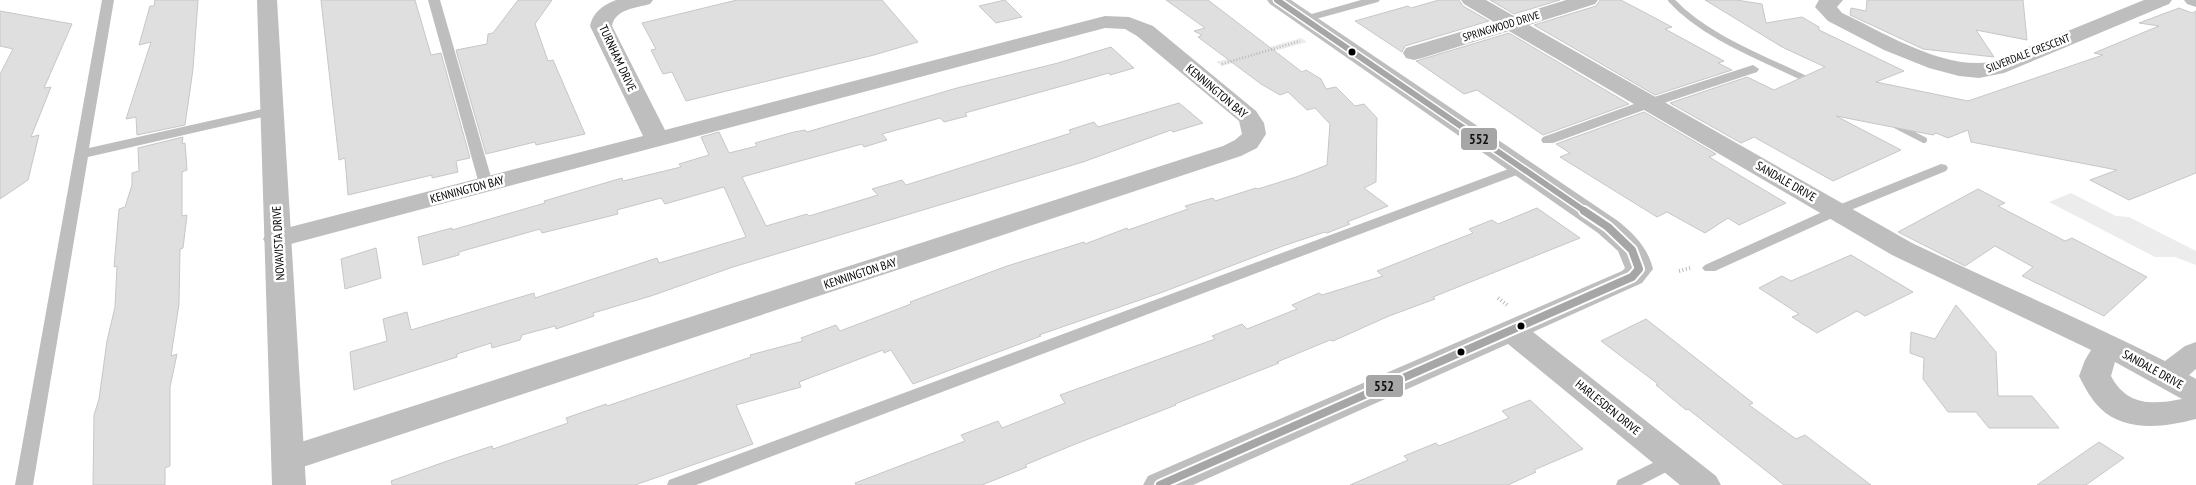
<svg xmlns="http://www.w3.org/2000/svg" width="2196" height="485" font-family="'PT Sans Narrow',sans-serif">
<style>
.green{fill:#ececec}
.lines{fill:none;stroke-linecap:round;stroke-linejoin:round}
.stream{stroke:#bfbfbf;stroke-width:6}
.building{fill:#dfdfdf;stroke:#c7c7c7}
.path-far1{stroke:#b9b9b9;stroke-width:2.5;stroke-dasharray:1 2;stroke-linecap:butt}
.path{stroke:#b9b9b9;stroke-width:4;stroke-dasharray:1 2.5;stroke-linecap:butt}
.service{fill:#bebebe;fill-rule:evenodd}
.minor{fill:#bebebe;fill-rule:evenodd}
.tertiary{fill:#bebebe;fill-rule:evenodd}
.bus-1-far1-casing{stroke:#fff;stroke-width:9}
.bus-1-casing{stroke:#fff;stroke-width:12}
.bus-1-far1{stroke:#a6a6a6;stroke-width:6}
.bus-1{stroke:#a6a6a6;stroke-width:8}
.bus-dot{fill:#000;stroke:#fff;stroke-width:2}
.labels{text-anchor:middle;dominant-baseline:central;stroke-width:5;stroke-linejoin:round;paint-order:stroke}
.far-street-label{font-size:11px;fill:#000;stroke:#fff}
.street-label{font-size:12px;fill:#000;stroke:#fff}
.line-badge{stroke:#fff;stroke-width:2}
.pale-badge-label{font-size:14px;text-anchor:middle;font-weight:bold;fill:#111}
</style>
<rect width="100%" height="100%" fill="#fff"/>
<g class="green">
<path d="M1301,38L1307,42L1222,66L1216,62Z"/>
<path d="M2071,193L2116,216L2129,217L2196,251V265L2175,257H2155L2049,202Z"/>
</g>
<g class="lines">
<g class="stream">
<path d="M1671,0C1706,38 1766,59 1812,82"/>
<path d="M1895,125L1924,140"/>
</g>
</g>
<g class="building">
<path d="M155,0H198L193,69L185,125L137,135L136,117L126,119L151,42L139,45L150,6H154Z"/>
<path d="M321,0H415L431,55L441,53L470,158L456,161L458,172L432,178V175L348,195L345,158L339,160Z"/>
<path d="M518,0H552L535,24L548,61L553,60L585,134L536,145L535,142L486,154L456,50L487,44L488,34L493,33Z"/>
<path d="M737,0H882L918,42L874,55L686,101L672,72L663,74L651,50L656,49L642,23Z"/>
<path d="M1005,0L1022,17L996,23L979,6Z"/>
<path d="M1166,0H1208L1302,72L1306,70L1321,79L1326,89L1336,87L1355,106L1364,104L1377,118L1376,182L1364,188L1388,206L1347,222L1350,224L1327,233L1325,232L1283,246L1163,292L1039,335L1041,336L913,384L891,350L884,353L883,350L799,382L801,387L736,405L753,444L635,485H392L391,481L450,460L492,446L493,449L568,423L566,418L606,404L607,406L751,357L750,355L803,341L801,338L836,325L840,331L911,304L910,302L1007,266L1084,242L1085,244L1127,228L1128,230L1188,209L1185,206L1213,198L1215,201L1256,188L1258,189L1296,177L1327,165L1330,124L1315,108L1307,110L1288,92L1280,95L1261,84L1198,37L1202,35L1194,31L1205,28Z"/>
<path d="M1439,0H1459L1463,6L1489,21L1405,46L1402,52L1355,21L1408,6L1411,8Z"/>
<path d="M1490,0H1560L1514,14Z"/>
<path d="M1600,0H1621L1672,27L1665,29L1724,61L1718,63L1732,70L1655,95L1534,25L1596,6Z"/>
<path d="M1705,0H1736L1762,4L1766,23L1802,17L1819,27V30L1904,71L1876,82L1968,101L2103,55L2094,53L2159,26L2139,23L2179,8L2192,13L2196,11V173L2129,200L2090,180L2117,170L1971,142L1968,130L1948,138L1936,133L1933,135L1836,116L1901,150L1833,181L1754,137L1741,143L1670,103L1747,77L1774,90L1825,67L1782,47Z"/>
<path d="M1867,0H2023L2027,40L1976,30L1994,57L1923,49L1850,15L1851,8L1866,11Z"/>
<path d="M0,11L72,24L44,88L51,87L31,137L39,135L28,180L0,199V74L13,49L0,46Z"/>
<path d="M1509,33L1629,104L1543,135L1477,90L1464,94L1416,61Z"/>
<path d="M1111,47L1134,68L1110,75L1109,73L965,113L967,116L944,122L940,118L926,122L882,134L887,140L864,147L862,144L742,177L766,226L807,214L809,216L878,195L872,189L902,180L906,185L1071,133L1069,130L1094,122L1098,127L1179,103L1203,123L1173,132L1171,130L1083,162L733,267L651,296L593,313L594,316L556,329L555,326L522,335L520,340L492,348L491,343L457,354V357L354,390L350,352L387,341L383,319L407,312L411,330L534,293L535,298L657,258L659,263L746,237L724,187L665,204L661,198L617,210L618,214L542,233L540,229L459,252V255L423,265L418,237L452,228V230L545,203L544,201L622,178L623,181L681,167L679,164L709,155L701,137L719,132L729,153L757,146L755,143L794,132L805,130L807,132L957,88L1058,63Z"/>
<path d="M1644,112L1716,154L1709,157L1786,203L1739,225L1728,218L1705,233L1667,212L1657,217L1560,157L1570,153L1556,144Z"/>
<path d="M183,137L182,144L185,143L187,170L182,172V216L187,215L183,248L180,249L179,304L171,356L177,354L170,387V466L165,468V485H93L94,415L99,399L107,341L115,307L117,266L114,267L119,209L125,207L132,185V173L139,171L138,148Z"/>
<path d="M1978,189L2005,203L1998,206L2065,241L2072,238L2147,277L2104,316L2022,276L2033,267L1995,246L1965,266L1898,232Z"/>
<path d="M1537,208L1580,238L1433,297L1435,299L1389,316L1333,341L1330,340L1277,362L1279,363L1175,404L1176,405L1073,445L1025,465L1027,467L982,485H856L855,483L965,441L961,435L998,421L1002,428L1065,403L1060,395L1215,339L1212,336L1242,324L1247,329L1297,309L1292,305L1319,293L1322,295L1383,276L1377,271L1473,233L1469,229L1492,220L1498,224Z"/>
<path d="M376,248L381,278L345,289L341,259Z"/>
<path d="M1851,255L1913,292L1865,316L1857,311L1817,333L1792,317L1799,314L1759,288L1782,276L1791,281Z"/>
<path d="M1956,305L1996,352L1998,396H2032L2059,428H1989L1976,412H1948L1923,379L1924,358L1910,353L1911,332L1935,339Z"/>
<path d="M1646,319L1753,403L1749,405L1796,439L1805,435L1871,485H1784L1688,409L1686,410L1656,385L1658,384L1601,341Z"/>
<path d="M1530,400L1583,449L1534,470L1536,472L1508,485H1350L1408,460L1404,456L1436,443L1439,446L1509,418L1502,411Z"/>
<path d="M2099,442L2124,458L2086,485H2037Z"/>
</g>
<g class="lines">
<path class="path-far1" d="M1222,64L1300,41"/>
<g class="path">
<path d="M1679,271L1690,268"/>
<path d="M1498,298L1507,305"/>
</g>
<g class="service">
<path d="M102,0H114L89,148L271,107L277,111L271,115L88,157L33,485H15Z"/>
<path d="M428,0H440L493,184L491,187L486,188L479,184Z"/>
<path d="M1361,0H1380L1378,2L1305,22L1299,19L1301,17Z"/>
<path d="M1753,65L1759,69L1757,72L1655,106L1553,143H1543L1541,140L1543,137L1645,100Z"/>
<path d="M1522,164L1527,165L1529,168L1527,171L696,485H667L669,480Z"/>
<path d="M1941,164L1946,165L1948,168L1946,171L1841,214L1715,271H1705L1702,268L1705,265L1831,208Z"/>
<path d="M1673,453L1680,455L1682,460L1680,465L1641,485H1616L1618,480Z"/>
</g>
<g class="minor">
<path d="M616,0H653L650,4C636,8 615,9 612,26L665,130L1105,16L1129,17L1153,26L1256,111L1264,123L1266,134L1257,148L1241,156L300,468L288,472L276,468L271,459L276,450L1223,146L1235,140L1242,134L1239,121L1137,36L1125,29L1105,28L287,245L277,247L267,245L263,239L267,233L643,136L590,26C593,12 603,5 616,0Z"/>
<path d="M1267,0H1291L1618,221C1634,234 1648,248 1653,269L1642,283L1533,332L1716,476L1721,485H1680L1508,344L1193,485H1143L1148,476L1622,271L1625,268L1618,251L1598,233L1270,4Z"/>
<path d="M1461,0H1486L1514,16L1566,0H1598L1595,4L1529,25L1912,243C1996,283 2082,319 2165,361L2185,346L2196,342V369L2189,375L2196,379V419C2166,427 2125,433 2100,408C2091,399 2085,388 2079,376L2085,360L2091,350L1892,255L1509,31L1422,58L1414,60L1406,58L1403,53L1406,48L1494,22L1464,4ZM2115,362L2182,399C2152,405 2127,406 2111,376Z"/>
<path d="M1843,0L1837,7L1842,13C1885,33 1943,70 1991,62L2144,0H2172L2169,4L2004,73L1979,78L1959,76L1929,68L1884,50L1828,21L1815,7L1819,0Z"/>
<path d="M2184,0H2196V7L2187,4Z"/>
</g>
<path class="tertiary" d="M257,0H277L306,485H272Z"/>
<defs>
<path id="bus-1-far1" d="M1277,0L1586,212"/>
<path id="bus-1" d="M1160,485L1632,277L1639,269L1632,250L1608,227L1584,211"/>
</defs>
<use href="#bus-1-far1" class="bus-1-far1-casing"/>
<use href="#bus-1" class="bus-1-casing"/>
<use href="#bus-1-far1" class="bus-1-far1"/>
<use href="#bus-1" class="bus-1"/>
</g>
<g class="bus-dot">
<circle cx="1352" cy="52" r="4.5"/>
<circle cx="1521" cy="326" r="4.5"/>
<circle cx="1461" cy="352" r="4.5"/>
</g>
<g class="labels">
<g class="far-street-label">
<text transform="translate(1501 26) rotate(-17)">SPRINGWOOD DRIVE</text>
<text transform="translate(2028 53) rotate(-21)">SILVERDALE CRESCENT</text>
</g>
<g class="street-label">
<text transform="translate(618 58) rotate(65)">TURNHAM DRIVE</text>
<text transform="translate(1217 91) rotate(40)">KENNINGTON BAY</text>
<text transform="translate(1786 181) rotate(30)">SANDALE DRIVE</text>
<text transform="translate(467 189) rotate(-15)">KENNINGTON BAY</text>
<text transform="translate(278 243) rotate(-93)">NOVAVISTA DRIVE</text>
<text transform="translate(860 273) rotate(-18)">KENNINGTON BAY</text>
<text transform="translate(2153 369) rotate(29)">SANDALE DRIVE</text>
<text transform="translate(1608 407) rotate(39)">HARLESDEN DRIVE</text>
</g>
</g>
<g class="line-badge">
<rect x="1460" y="127" width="38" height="24" rx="5" fill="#a6a6a6"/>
<rect x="1365" y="374" width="39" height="24" rx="5" fill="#a6a6a6"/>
</g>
<g class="pale-badge-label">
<text x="1479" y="144">552</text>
<text x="1384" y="391">552</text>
</g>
</svg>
